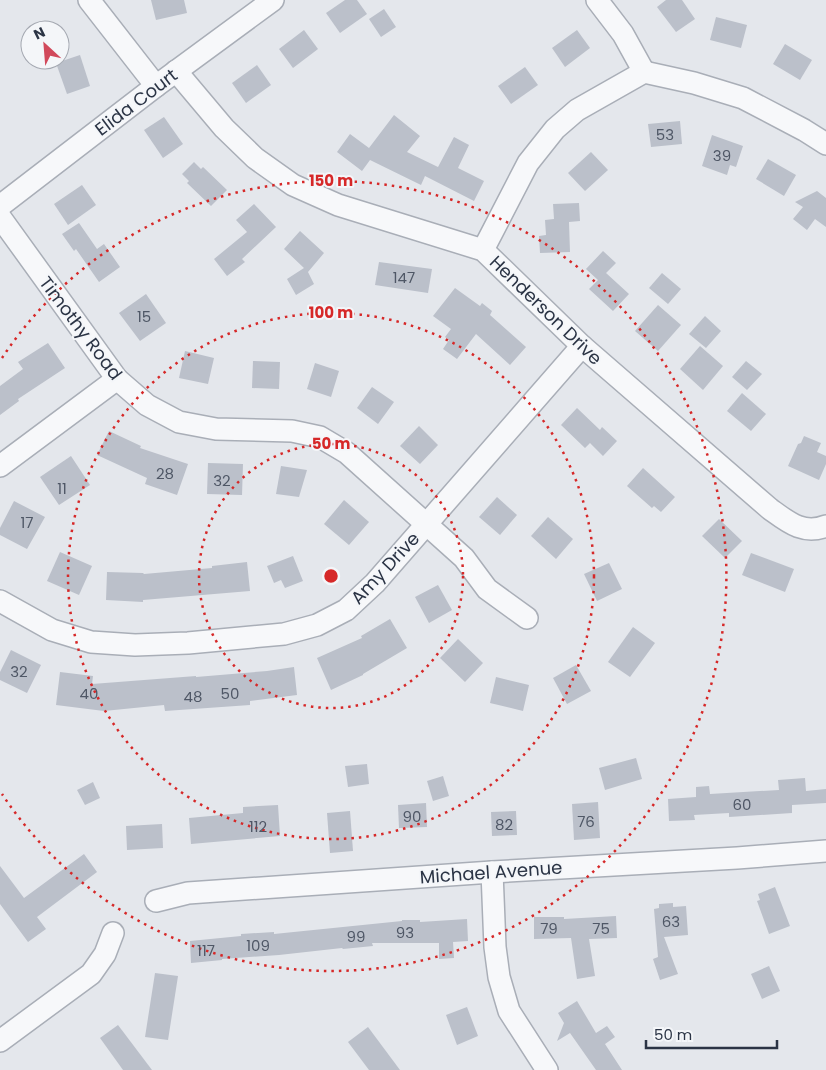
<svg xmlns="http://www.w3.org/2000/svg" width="826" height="1070" font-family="Poppins,sans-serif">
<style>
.building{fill:#bbc0ca}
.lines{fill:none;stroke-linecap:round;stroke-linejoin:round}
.street-casing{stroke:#a9aeb7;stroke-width:24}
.street{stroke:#f7f8fa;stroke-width:21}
.ring{fill:none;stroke:#d62828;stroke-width:2.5;stroke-dasharray:2.5 5}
.labels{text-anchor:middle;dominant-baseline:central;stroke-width:4;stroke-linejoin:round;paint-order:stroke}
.number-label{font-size:15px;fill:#4f5766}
.street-label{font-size:18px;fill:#2b3445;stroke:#f4f6f9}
.centre{fill:#d62828;stroke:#f4f6f9;stroke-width:2.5}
.ring-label{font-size:15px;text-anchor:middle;font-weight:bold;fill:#d62828;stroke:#f4f6f9;stroke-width:4;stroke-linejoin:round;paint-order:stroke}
</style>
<rect width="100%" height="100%" fill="#e4e7ec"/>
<g class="building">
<path d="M151,0H184L187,13L156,20Z"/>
<path d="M345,0H357L367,14L340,33L326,13Z"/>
<path d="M666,0H682L695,19L676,32L657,7Z"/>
<path d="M384,9L396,27L381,37L369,19Z"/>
<path d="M716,17L747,25L741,48L710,40Z"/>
<path d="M304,30L318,49L293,68L279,49Z"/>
<path d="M577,30L590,48L565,67L552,48Z"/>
<path d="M785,44L812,60L800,80L773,64Z"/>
<path d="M80,55L90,86L67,94L56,63Z"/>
<path d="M257,65L271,85L246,103L232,83Z"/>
<path d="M525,67L538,85L511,104L498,86Z"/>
<path d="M394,115L420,136L407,152L438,167L454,137L469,145L458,168L484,181L474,201L425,176L421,185L370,160L362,171L337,152L350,134L369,148Z"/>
<path d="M164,117L183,144L163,158L144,130Z"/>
<path d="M680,121L682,144L651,147L648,124Z"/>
<path d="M712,135L743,146L736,167L730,165L727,175L702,166Z"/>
<path d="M591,152L608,170L585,191L568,173Z"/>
<path d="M768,159L796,175L784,196L756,179Z"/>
<path d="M194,162L201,169L203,167L227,190L211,206L187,183L189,181L182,174Z"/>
<path d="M82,185L96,205L68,225L54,204Z"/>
<path d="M817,191L826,198V227L815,219L807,230L793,219L803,207L795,202Z"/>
<path d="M579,203L580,221L569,222L570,252L540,253L539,236L546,235L545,220L554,219L553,204Z"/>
<path d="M254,204L276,227L242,259L245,262L227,276L214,259L247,232L236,220Z"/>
<path d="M79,223L97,249L104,244L120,267L99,282L76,249L74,251L62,234Z"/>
<path d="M300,231L324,253L308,272L307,270L314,284L296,295L287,279L304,268L284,249Z"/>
<path d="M603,251L616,263L606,273L629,294L613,311L589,289L598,280L586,269Z"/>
<path d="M379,262L432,269L428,293L375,285Z"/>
<path d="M662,273L681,289L668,304L649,288Z"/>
<path d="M455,288L480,306L482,303L492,311L490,315L526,347L510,365L476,334L457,359L443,349L449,340L445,337L451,329L433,316Z"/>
<path d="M146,294L166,323L140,341L119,313Z"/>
<path d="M658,305L681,325L658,351L635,331Z"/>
<path d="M705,316L721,331L706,348L689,334Z"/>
<path d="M48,343L65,368L18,399L19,401L0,415V386L23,369L18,362Z"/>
<path d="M700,346L723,366L703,390L680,369Z"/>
<path d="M185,351L214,358L208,384L179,378Z"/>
<path d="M253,361L280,362L279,389L252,388Z"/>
<path d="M746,361L762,374L747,390L732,377Z"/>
<path d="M315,363L339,371L331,397L307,389Z"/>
<path d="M372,387L394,402L378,424L357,408Z"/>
<path d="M742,393L766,414L751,431L727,411Z"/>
<path d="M577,408L600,430L602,427L617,441L603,456L590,443L585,448L561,425Z"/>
<path d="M419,426L438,445L420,464L400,446Z"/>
<path d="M109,431L141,446L140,448L188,464L177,495L145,484L147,478L97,455Z"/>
<path d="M804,436L821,443L817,452L826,456V464L819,480L788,466L798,444L801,443Z"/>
<path d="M71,456L90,485L59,505L40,477Z"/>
<path d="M208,463L243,464L242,495L207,494Z"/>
<path d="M281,466L307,470L299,497L276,494Z"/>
<path d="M643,468L675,497L661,512L654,506L652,508L627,486Z"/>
<path d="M497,497L517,515L500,535L479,517Z"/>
<path d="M344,500L369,522L349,545L324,524Z"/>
<path d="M14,501L45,517L27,549L0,535V528Z"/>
<path d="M548,517L573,539L556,559L531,536Z"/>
<path d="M719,519L742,541L725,558L702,536Z"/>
<path d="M60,552L92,566L79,595L47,581Z"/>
<path d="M751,553L794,569L785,592L742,575Z"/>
<path d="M293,556L303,581L285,588L281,580L274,583L267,566Z"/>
<path d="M247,562L250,591L143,600V602L106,600L107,572L143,573L144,574L212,568V566Z"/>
<path d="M609,563L622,589L597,601L584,574Z"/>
<path d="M438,585L452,610L429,623L415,597Z"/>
<path d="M390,619L407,648L363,674V675L331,690L317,658L362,638L361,636Z"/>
<path d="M633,627L655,643L630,677L608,662Z"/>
<path d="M458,639L483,663L465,682L440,658Z"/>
<path d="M11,650L41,665L27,693L0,680V672Z"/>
<path d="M576,665L591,691L567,704L553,678Z"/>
<path d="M294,667L297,695L250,701V705L165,711L164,705L104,711L56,705L60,672L93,676L92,684L196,676V677L267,671Z"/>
<path d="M496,677L529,685L523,711L490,703Z"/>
<path d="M636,758L642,779L605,790L599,768Z"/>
<path d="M367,764L369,784L348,787L345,766Z"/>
<path d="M443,776L449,796L433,801L427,781Z"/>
<path d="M805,778L806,791L826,789V803L792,805V813L729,817V813L694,815L695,820L669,821L668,799L696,797V787L709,786L710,794L779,790L778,780Z"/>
<path d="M93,782L100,798L85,805L77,790Z"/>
<path d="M598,802L600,838L574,840L572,804Z"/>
<path d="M426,803L427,827L399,828L398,805Z"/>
<path d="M278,805L280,836L191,844L189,818L243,813V807Z"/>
<path d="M350,811L353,851L330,853L327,813Z"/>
<path d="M516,811L517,835L492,836L491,812Z"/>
<path d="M162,824L163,848L127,850L126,826Z"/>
<path d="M84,854L97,872L37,917L46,929L28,942L0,904V866L24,898Z"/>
<path d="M775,887L790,926L769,934L757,901L760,900L758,894Z"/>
<path d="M673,903V907L686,906L688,935L664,937L678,974L660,980L653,959L658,957L654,909L659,908V904Z"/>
<path d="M616,916L617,938L589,939L595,976L577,979L571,938L534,939V917H564V919Z"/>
<path d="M467,919L468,941L453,942L454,958L439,959V943H372L373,946L343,949L342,948L279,955L222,959V960L191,963L190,941L241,936V934L274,932V934L402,921V920H420V922Z"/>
<path d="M769,966L780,991L762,999L751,974Z"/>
<path d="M155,973L178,976L168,1040L145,1037Z"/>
<path d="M577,1001L596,1033L607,1026L615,1037L605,1044L622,1070H596L570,1033L557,1041L564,1023L558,1013Z"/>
<path d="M467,1007L478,1036L457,1045L446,1015Z"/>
<path d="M118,1025L152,1070H123L100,1038Z"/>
<path d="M368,1027L400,1070H369L348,1042Z"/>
</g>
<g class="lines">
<defs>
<g id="street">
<path d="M89,0L156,86"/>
<path d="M597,0L623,34L644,72"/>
<path d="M176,71L224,128L255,158L293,185L338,205L483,250L582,346L770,509C788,522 803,535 826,526"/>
<path d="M0,206L156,86L273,0"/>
<path d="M0,217L117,379L147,405L179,422L216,429L292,431L320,437L347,453L464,558L487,589L527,618"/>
<path d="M483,250L528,163L555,129L577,110L644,72L694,83L743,98L804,130L826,144"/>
<path d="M0,466L117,379"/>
<path d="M0,601L52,630L91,642L135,645L188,643L284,634L317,625L346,610L375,583L582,346"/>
<path d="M492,872L495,947L499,977L509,1011L547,1070"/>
<path d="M156,901L188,893L492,872L737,858L826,851"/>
<path d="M0,1041L91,974L105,954L113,933"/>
</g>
</defs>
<use href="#street" class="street-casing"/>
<use href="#street" class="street"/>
</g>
<g class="ring">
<circle cx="331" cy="576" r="132"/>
<circle cx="331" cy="576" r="263"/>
<path d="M2 358A395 395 0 1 1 2 794"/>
</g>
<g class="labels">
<g class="number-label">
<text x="665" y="134">53</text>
<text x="722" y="155">39</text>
<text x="404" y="277">147</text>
<text x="144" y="316">15</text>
<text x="165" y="473">28</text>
<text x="222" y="480">32</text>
<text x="62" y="488">11</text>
<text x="27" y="522">17</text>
<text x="19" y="671">32</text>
<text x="89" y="693">40</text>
<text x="230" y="693">50</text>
<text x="193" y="696">48</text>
<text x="742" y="804">60</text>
<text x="412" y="816">90</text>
<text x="586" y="821">76</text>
<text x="504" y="824">82</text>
<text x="258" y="826">112</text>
<text x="671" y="921">63</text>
<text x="549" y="928">79</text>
<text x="601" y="928">75</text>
<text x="405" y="932">93</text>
<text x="356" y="936">99</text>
<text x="258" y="945">109</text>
<text x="206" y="950">117</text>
</g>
<g class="street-label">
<text transform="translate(136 102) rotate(-37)">Elida Court</text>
<text transform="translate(546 310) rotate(44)">Henderson Drive</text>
<text transform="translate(81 328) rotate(53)">Timothy Road</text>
<text transform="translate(385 568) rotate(-47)">Amy Drive</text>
<text transform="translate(491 872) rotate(-4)">Michael Avenue</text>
</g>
</g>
<circle cx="331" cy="576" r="8" class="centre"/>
<g class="ring-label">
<text x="331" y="186">150 m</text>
<text x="331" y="318">100 m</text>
<text x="331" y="449">50 m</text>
</g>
<g transform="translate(45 45) rotate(334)"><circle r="24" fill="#f4f6f9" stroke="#a4a8b1"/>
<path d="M0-4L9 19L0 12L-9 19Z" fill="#d1495b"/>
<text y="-8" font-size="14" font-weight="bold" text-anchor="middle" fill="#2b3445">N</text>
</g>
<path d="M646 1040v8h131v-8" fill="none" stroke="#2b3445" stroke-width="2.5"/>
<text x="654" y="1040" font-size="15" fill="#2b3445" stroke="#f4f6f9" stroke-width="4" paint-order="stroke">50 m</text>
</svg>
